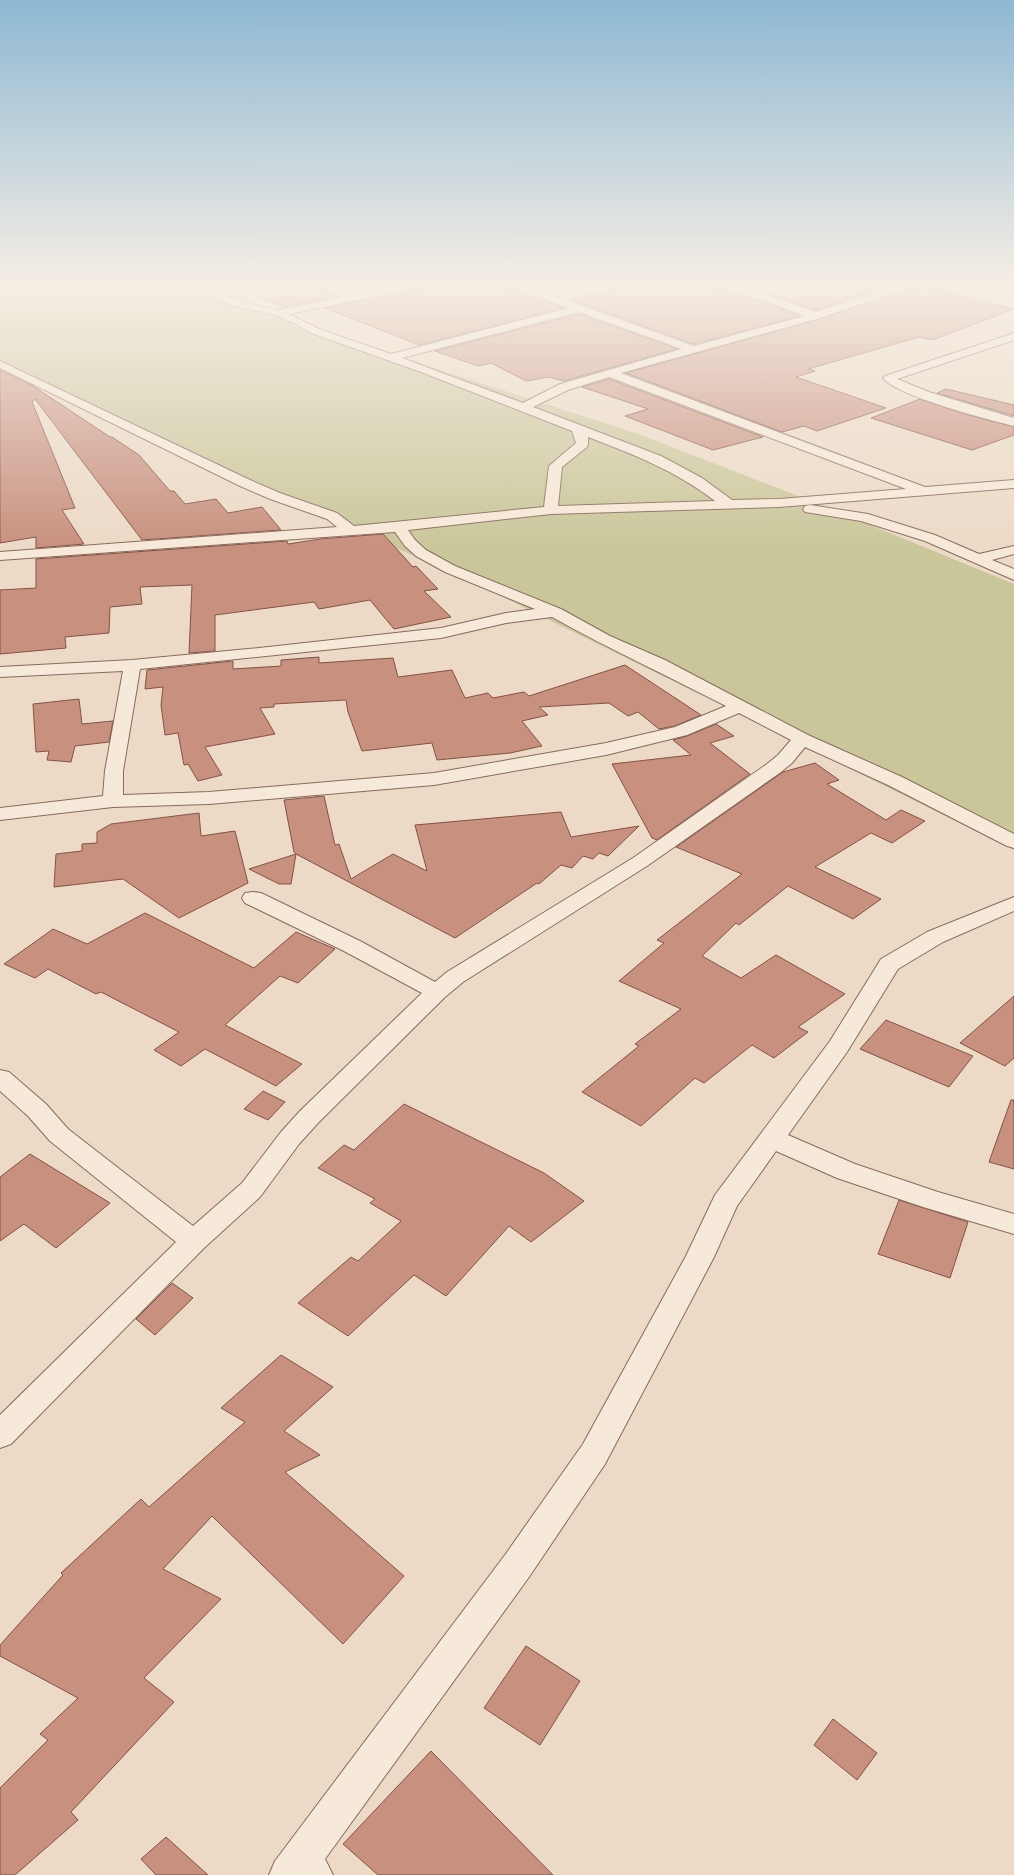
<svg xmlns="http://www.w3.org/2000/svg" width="1014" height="1875" font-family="Merriweather,serif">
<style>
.green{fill:#c9c79a}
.building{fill:#c8907e;stroke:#845244}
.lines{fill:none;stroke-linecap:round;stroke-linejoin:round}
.minor-casing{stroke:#866b5d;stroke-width:2}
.minor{fill:#f7e9d9;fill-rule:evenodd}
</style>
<rect width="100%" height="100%" fill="#ecdac6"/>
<path class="green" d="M0,285H208L336,336L641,435L824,506L1014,584V850L491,591L278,494L0,359Z"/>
<g class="building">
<path d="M231,285H315L337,296L284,307L231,286Z"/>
<path d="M334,285H362L363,292L354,293Z"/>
<path d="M426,285H503L564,308L419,345L325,308L416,289Z"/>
<path d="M637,285H714L716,288L771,304L800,316L694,344L569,299Z"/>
<path d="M736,285H894L816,310Z"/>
<path d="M915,285H924L1014,309L932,340L919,337L808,369L815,371L796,377L886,408L817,431L804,426L782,432L626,373L820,319L913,288Z"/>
<path d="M579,314L677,349L564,381L549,377L526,381L491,363L478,366L435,351Z"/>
<path d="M0,370L33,386L110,437H112L139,455L170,491H174L185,504L216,499L228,513L262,507L281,530L142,540L35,399L32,402L75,508L62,510L84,544L36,548V537L0,543Z"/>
<path d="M609,379L763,437L713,450L625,416L648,409L582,387Z"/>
<path d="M946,389L1014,405V416L937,393Z"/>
<path d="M920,399L965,414L1014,427V435L972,450L871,418Z"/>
<path d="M383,534L413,567L416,566L438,589L424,591L451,617L394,629L370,600L319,609L314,602L215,615V651L189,653L192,585L140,587L142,604L110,607L109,633L65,637L66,648L0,654V590L36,588V559L287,541L288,544L320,539Z"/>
<path d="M319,657V663L393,658L398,677L452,670L465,698L488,693L493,698L524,692L529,696L625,665L701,715L675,726L659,729L638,712L628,716L609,703L539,707L548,715L522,721L542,746L510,753L437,760L432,743L362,751L348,712L346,700L274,704V707L260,708L275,734L205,747L222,775L198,781L188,764L184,765L178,733L165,735L161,705L163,687L145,689L147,670L233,661V669L281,666V660Z"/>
<path d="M79,699L82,724L113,721L109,742L75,746L71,762L47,760L49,751L36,752L33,704Z"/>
<path d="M716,724L734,736L710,743L750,774L657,840L652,838L612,764L691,755L673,740L687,736Z"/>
<path d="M815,763L839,780L827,784L886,820L901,810L925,821L892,843L871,833L815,867L881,899L853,919L788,886L739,925L736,923L702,956L741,978L776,955L845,994L798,1027L808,1032L774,1058L752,1045L704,1083L695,1078L641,1126L582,1092L639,1046L635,1044L681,1009L619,981L664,943L657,940L742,874L676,847L783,772Z"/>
<path d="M324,796L335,845L339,844L351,879L393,854L427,871L415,825L561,812L571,837L639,826L608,856L599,853L593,859L583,856L572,868L561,865L539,884L537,883L455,938L296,854L291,884H279L249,869L296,854L294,852L284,800Z"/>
<path d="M199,813L201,836L235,831L248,883L179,918L123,879L54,887L56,854L82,851V844L97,843V832L111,824Z"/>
<path d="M145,913L254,968L296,932L335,949L298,983L280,976L225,1025L302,1064L276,1086L205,1049L181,1066L154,1050L179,1032L101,992L96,994L48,969L35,978L4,964L53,929L87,944Z"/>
<path d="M1014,996V1058L1005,1066L960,1043Z"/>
<path d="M886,1020L973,1056L949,1087L860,1049Z"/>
<path d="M263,1091L285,1102L268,1120L244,1109Z"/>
<path d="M1011,1100H1014V1169L989,1162Z"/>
<path d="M404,1104L544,1173L584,1201L531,1242L509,1226L446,1296L414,1275L348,1336L298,1303L351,1257L358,1261L401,1221L370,1203L375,1199L318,1168L344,1145L354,1150Z"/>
<path d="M30,1154L110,1203L56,1248L24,1224L0,1241V1177Z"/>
<path d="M899,1200L968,1222L950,1278L878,1254Z"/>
<path d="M172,1283L193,1298L155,1335L136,1319Z"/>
<path d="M281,1355L333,1387L284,1431L320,1455L285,1472L404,1576L343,1644L212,1516L163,1569L221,1599L144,1678L174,1702L71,1812L78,1820L15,1875H0V1788L48,1740L40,1734L78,1698L0,1656V1645L63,1575L61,1573L141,1499L149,1507L245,1422L221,1408Z"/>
<path d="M526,1646L580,1681L540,1745L484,1708Z"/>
<path d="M833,1719L877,1753L857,1780L814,1745Z"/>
<path d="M431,1751L553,1875H378L343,1844Z"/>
<path d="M166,1837L208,1875H156L141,1859Z"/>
</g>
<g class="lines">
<defs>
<g id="minor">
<path d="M188,285H202L242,302L278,310L342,297L316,285H330L354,295L401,285H421L416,288L289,314L319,329L391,354L569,308L511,287L510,285H524L694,346L805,316L771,303L716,287L715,285H731L779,299L816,312L899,285H914L913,287L820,318L621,373L925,487L1014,480V488L779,507L551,514L408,530L415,540L426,550L455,566L561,609L610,636L665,660L808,735L902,777L1014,834V848L1007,846L888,785L805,747L792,763L781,772L647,866L463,982L445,997L318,1123L299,1144L260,1197L204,1248L11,1444L0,1448V1415L176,1242L50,1141L28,1116L0,1091V1070L9,1072L46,1104L68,1129L193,1226L242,1183L281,1132L300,1111L422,993L344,951L245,903L242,898L245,893L253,892L261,893L360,941L435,982L447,972L633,858L767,764L778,755L791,740L739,713L687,735L606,755L434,785L209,804L113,807L0,820V808L103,796L105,771L123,671L0,677V667L132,660L259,648L441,628L506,613L535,609L445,572L416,556L405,546L395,532L0,560V552L337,527L327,519L270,499L240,486L0,368V361L250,480L280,493L337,513L354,526L544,507L549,466L576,443L572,431L421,372L311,333L294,323L275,315L235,306ZM579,312L682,349L560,384L523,403L402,358ZM609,377L906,489L779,499L732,500L702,478L661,456L533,407L568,390ZM588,437C635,455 674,470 715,501L558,506L562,467L587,447L588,444ZM552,617C609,649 668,676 726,706L675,727L606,743L434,773L209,792L123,795V771L140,669L441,638L506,623Z"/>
<path d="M1014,333V340L897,379L929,392L1014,418V426C990,420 896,396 883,378L885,376Z"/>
<path d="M810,505L868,514L935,535L979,554L1014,546V554L992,560L1014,569V580L925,541L861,521L805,512L803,509L805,506Z"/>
<path d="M1014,897V911L943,942L898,969L847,1052L788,1135L855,1164L938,1192L1014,1214V1234L923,1207L837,1178L776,1151L737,1206L714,1257L605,1464L529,1577L325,1859L333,1875H269L275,1861L505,1555L583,1444L686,1256L715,1195L830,1041L881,959L927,932Z"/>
</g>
</defs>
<use href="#minor" class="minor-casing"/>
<use href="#minor" class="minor"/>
</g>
<linearGradient id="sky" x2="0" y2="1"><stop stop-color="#8eb8d3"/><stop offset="0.52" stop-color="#f6eee5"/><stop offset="1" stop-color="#f6eee5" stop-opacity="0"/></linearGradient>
<rect width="1014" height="548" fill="url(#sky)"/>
</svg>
